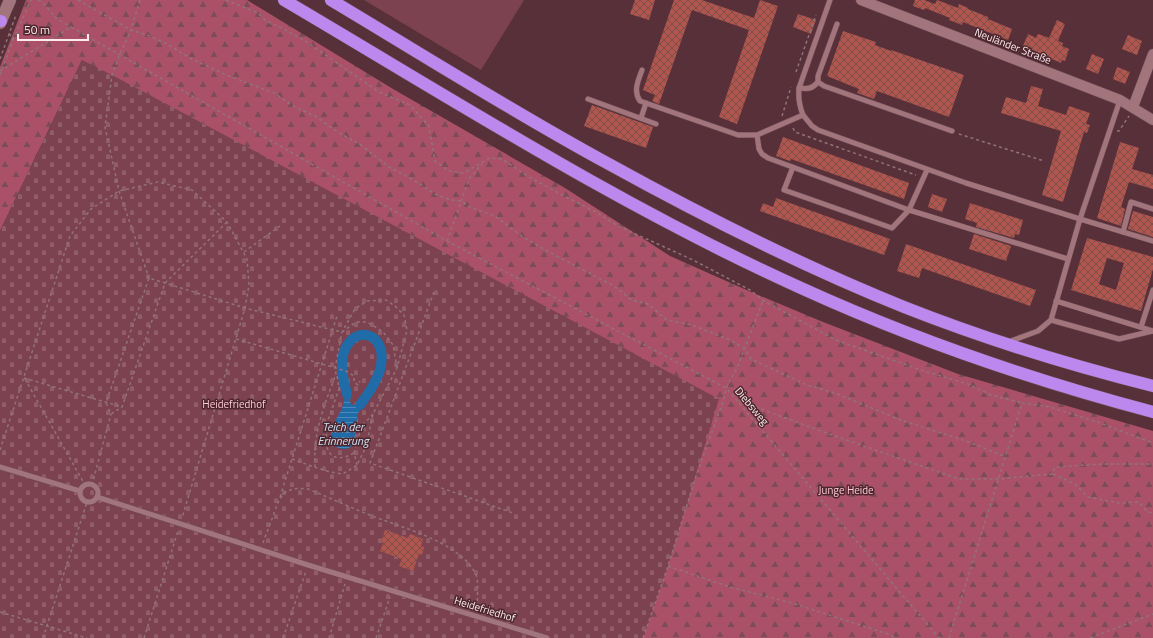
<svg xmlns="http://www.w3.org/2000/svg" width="1153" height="638" font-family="'Titillium Web',sans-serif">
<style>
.forest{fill:url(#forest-firs)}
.cemetery{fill:url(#cemetery-stones)}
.park{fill:#7d424f}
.water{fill:url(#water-rules)}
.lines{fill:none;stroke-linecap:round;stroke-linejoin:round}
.canal{stroke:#1f6ca8;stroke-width:10}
.building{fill:url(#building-cross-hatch);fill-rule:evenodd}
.lane-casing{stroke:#6e4e56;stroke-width:6}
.street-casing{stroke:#6e4e56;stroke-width:11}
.secondary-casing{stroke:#6e4e56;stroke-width:13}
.highway-casing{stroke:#6e4e56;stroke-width:13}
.path{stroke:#927379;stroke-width:1.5;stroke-dasharray:3 3;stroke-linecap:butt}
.lane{stroke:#a2747c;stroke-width:5}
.street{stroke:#a2747c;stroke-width:10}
.secondary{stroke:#a2747c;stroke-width:12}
.highway{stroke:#bd88ed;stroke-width:12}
.labels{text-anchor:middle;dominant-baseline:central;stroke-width:3;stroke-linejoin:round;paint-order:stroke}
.street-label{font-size:11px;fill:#fcecee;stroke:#4d262e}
.park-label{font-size:11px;fill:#fecad3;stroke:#4d262e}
.water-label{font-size:12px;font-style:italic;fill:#cee0f1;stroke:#4d262e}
</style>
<defs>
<pattern id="forest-firs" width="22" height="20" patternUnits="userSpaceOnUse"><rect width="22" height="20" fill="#ab5167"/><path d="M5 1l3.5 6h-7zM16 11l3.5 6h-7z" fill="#7c4c57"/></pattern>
<pattern id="cemetery-stones" width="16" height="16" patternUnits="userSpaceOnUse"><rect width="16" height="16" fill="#7d424f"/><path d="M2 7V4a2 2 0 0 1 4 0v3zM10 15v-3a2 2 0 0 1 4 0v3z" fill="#905d69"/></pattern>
<pattern id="water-rules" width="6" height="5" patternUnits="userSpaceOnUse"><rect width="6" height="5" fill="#1f6ca8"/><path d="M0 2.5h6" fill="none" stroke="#4c88b8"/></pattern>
<pattern id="building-cross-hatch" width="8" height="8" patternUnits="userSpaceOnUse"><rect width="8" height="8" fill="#b0564e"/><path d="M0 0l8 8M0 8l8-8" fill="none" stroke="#7e4e4a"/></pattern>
</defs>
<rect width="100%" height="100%" fill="#583039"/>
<path class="forest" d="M26,0H247L393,89L565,188L670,256L751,292L823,322L958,374L1153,431V638H643L668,566L82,60L0,231V67Z"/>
<path class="cemetery" d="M82,60L112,75L719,399L668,566L643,638H0V231Z"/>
<path class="park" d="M364,0H524L481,70Z"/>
<path class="water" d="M345,394L351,395L350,402L352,405L357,404L362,407C360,410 357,414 357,419C354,433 358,459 332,445C328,430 336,421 342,408C344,404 344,399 345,394Z"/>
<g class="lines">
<path class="canal" d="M347,394C344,382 340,368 343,355C352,322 390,331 380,370C376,383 368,394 360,405"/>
</g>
<g class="building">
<path d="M635,0H655L649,20L630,14Z"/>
<path d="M674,0H702L754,18L760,0L778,6L737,124L719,117L749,30L692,10L659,104L652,101L655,95L643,90Z"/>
<path d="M915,0H924L935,4L937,0L958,8L959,4L968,8V9L988,17V19L1012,29L1008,40L963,22L962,25L949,20L950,18L925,8L924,10L913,6Z"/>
<path d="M798,14L816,20L811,34L793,27Z"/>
<path d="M1057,20L1065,24L1058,41L1063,43L1062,46L1069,49L1065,61L1062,60L1061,63L1023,46L1028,34L1036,38L1038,34L1049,38Z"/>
<path d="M843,31L876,42L875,45L891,51V50L964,75L949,117L877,91L874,99L857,93L859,89L827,76Z"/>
<path d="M1128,35L1142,41L1137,55L1122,49Z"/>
<path d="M1092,54L1104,59L1098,74L1086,69Z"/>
<path d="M1117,67L1130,72L1125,84L1113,79Z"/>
<path d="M1031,86L1043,89L1038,106L1066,115L1069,106L1090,113L1086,124L1090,125L1087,133L1084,132L1063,202L1042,195L1061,131L1001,113L1006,97L1026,103Z"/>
<path d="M592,105L653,127L646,148L584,126Z"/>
<path d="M783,137L909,183L904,199L791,159L790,161L776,156Z"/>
<path d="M1120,142L1139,148L1132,169L1153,175V189L1129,182L1121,207L1125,209L1121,226L1097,218Z"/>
<path d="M932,194L947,199L942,212L928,207Z"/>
<path d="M776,198L890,239L884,255L760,211L763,203L773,207Z"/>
<path d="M970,203L1023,220L1019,235L1015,234L1014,238L976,227L977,223L965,219Z"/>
<path d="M1133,211L1153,217V237L1128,229Z"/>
<path d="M974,234L1011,246L1006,261L969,249Z"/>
<path d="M1087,238L1153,257V269L1141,311L1071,290ZM1107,258L1124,263L1116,290L1099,284Z"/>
<path d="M906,244L1036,290L1030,306L922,268L919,278L897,271Z"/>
<path d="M385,530L408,538L410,534L423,539L421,546L424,547L422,555L419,554L413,571L399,566L402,559L380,551L383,543L381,542Z"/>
</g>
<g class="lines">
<defs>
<g id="lane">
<path d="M837,24L818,76V82L824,86L952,131"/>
<path d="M642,70C638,81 633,91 640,101L738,135H757L803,115C799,105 798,98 799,88L830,0"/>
<path d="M799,88C808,89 812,89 818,82"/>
<path d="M588,99L656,124"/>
<path d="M803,115L812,126L818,130L966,183L1080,219L1153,241"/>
<path d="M641,118L646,103"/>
<path d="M757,135L759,149L762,154L768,158L909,210L892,228L784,190L793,167"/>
<path d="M927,170L909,210L1068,259"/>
<path d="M1123,232L1131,202L1153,209"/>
<path d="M1056,301L1153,331"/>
<path d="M1051,320L1119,339L1153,331"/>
<path d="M1141,327L1153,290"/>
<path d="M1008,342L1038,331L1051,320L1080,219L1120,100"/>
<path d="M0,467L80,491"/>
<circle cx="89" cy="493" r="9"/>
<path d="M97,497L308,565L547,638"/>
</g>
<g id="street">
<path d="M861,0L1120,100L1153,120"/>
<path d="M1133,107L1153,54"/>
</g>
<path id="secondary" d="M0,23L10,0"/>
<g id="highway">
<path d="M284,0C454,100 621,207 801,288C915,340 1032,380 1153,412"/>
<path d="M331,0C423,55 513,112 607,163C703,216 802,266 904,307C985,339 1069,365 1153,386"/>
<path d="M0,21H1"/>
</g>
</defs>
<use href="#lane" class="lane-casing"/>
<use href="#street" class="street-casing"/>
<use href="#secondary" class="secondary-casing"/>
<use href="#highway" class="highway-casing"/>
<g class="path">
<path d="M38,0L44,4L57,19L71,27"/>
<path d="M78,0L131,30L147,35L165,43L190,58L224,74L274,93L295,107L317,117L336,131L361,145L389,167L410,178L437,195L451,200L461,201L470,207L495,216L523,237L549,252L614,286L632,300L648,304L667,320L692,325L730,340L744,348L751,359L807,385L835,393L901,420L966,441L1004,456"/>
<path d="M140,0L131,30L119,56L112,75L105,127L119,191L149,278"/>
<path d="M226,0L258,13L266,21L280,27L305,41L379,92L410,105L429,126L435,161L449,171L464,173L490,158L502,159L529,177L568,198L596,212L618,226L693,260L750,290L764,301L836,340L924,371L968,384L991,395L1022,403"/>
<path d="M13,40L31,0"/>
<path d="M0,59L16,15"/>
<path d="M0,71L71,27L447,241L726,388L939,638"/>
<path d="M796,72L816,15"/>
<path d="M0,75L13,40L9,33"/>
<path d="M782,116L791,87"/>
<path d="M793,128L795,132L916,175"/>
<path d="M1117,131H1119L1129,116"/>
<path d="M959,134L1044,161"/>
<path d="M227,222L165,283L122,407L111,414L106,403L149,278L245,308L333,330L342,332L356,322H367L374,326L384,333L393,345L397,368"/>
<path d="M447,241L469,179L482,164"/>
<path d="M244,252L280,226"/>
<path d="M434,292L370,463L513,513"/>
<path d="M236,339L346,371L354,376V382L358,385L360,381"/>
<path d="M24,378L122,407"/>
<path d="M25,379L85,485"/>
<path d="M739,401L832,435L959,479H998L1052,474L1055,467L1102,464H1153"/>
<path d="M326,443L327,423L339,389L337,375"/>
<path d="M0,450L70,236L91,209L119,191L158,182L192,190L227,222L247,259L249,285L245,308L182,518"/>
<path d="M314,450L326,443C329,461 341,460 354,453"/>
<path d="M292,459C309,465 325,472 343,474L357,465L366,447L373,414L397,368L407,330L404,315L395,306L386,300L367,301L355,309L342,332L335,368L336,374C324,406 313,432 315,467"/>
<path d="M357,465L354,453L361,427L373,414"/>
<path d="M1053,474L1075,484L1088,497L1119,503L1138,502L1148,512L1153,513"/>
<path d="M92,485L111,414"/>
<path d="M280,497L337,316"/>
<path d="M263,543C266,534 270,525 273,516C280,496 283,486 308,489C328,497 347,506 367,514C399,527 462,542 476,575C479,582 477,601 477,609"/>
<path d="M668,566L730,587L792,603L888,634L896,638"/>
<path d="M0,612L87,638"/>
<path d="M43,638L87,502"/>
<path d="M144,638L178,531"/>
<path d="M283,638L306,571"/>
<path d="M329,638L345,584"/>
<path d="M376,638L390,597"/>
<path d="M643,638L668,566L696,476L724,399L726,388L737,368L763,301"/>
<path d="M949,638L1022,403L1050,407L1100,423L1153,443"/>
<path d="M1090,638L1153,614"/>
</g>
<use href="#lane" class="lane"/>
<use href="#street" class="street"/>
<use href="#secondary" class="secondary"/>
<use href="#highway" class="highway"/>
</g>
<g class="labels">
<g class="street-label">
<text transform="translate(1013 46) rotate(21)">Neuländer Straße</text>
<text transform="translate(752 406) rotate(50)">Diebsweg</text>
<text transform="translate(485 609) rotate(17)">Heidefriedhof</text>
</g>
<g class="park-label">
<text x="234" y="404">Heidefriedhof</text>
<text x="846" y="490">Junge Heide</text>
</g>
<g class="water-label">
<text x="343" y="426">Teich der<tspan x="343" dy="14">Erinnerung</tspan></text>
</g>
</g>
<path d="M18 34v6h70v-6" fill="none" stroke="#fcecee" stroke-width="2"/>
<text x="24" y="34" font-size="12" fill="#fcecee" stroke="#4d262e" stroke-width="3" paint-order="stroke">50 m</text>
</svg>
